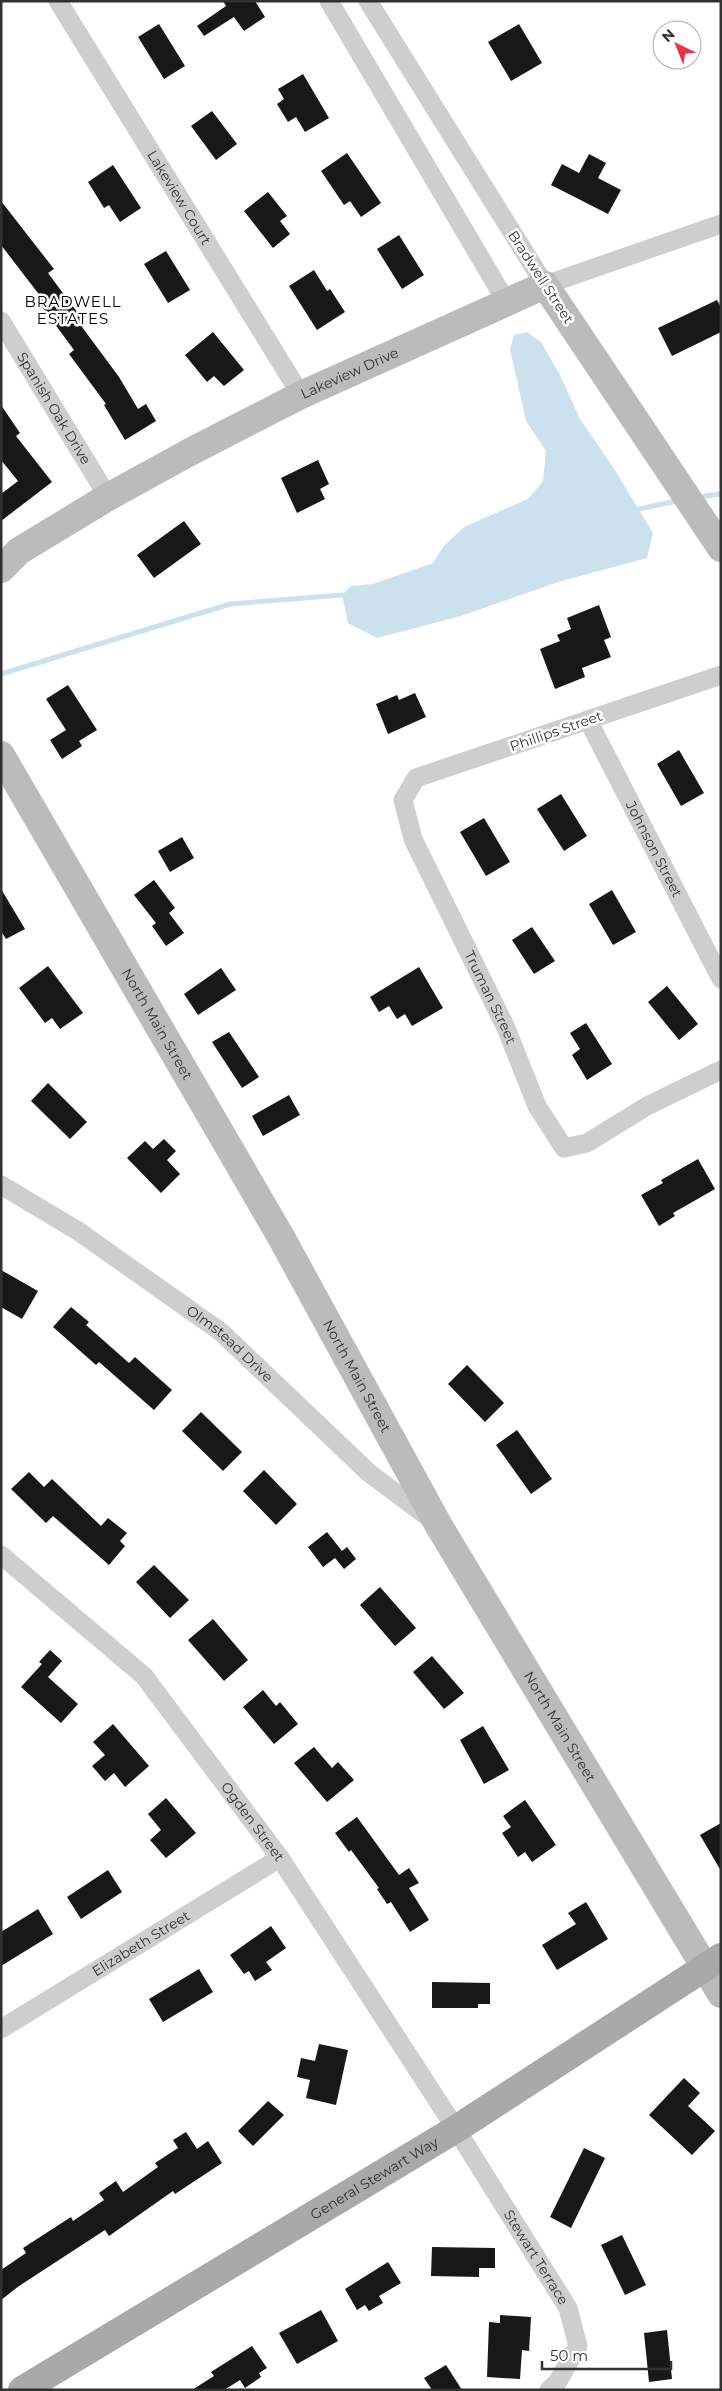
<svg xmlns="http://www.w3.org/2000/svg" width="722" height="2391" font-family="Montserrat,sans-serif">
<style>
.water{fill:#cbe1ee}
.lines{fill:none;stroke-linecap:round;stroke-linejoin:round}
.stream{stroke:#cbe1ee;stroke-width:5}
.building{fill:#181818}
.street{stroke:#cecece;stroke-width:19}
.secondary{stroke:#bbb;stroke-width:28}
.primary{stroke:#a9a9a9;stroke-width:28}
.labels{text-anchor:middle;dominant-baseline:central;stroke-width:5;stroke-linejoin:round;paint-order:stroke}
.street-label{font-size:14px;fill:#313131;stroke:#fff}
.neighbourhood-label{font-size:15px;letter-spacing:1px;fill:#000;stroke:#fff}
</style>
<rect width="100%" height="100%" fill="#fff"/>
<path class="water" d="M527,332L541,342L560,375L580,419L613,467L653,533L647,558L558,582L461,616L377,638L348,623L342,595L351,586L373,584L433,563L444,546L464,527L528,499L543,481L546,451L526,421L510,349L514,335Z"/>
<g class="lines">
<g class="stream">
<path d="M705,496L721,494"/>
<path d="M639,509L672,502"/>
<path d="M1,674L230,604L342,595"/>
</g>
</g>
<g class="building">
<path d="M223,1H255L265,17L244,31L234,17L204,36L197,26L226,6Z"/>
<path d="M159,24L185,66L164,79L138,37Z"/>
<path d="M519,24L542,63L511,81L488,42Z"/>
<path d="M303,74L329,118L305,132L296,117L288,122L277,104L284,99L278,89Z"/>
<path d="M212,111L237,144L216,160L191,126Z"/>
<path d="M347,153L381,203L361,217L350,201L344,205L321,171Z"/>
<path d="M589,154L606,163L598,178L621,190L608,214L551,185L562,164L579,173Z"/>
<path d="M113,165L141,208L120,222L109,205L104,208L88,182Z"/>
<path d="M268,192L287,216L280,221L290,234L273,248L244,211Z"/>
<path d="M1,201L54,269L48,273L86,324L82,327L119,377L138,409L146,404L156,421L125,440L104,405L106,404L69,354L74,350L37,300L41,297L1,245Z"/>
<path d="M399,235L424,275L402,289L377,249Z"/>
<path d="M166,251L190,290L168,303L144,264Z"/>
<path d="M314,270L327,291L330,289L345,312L317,330L289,286Z"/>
<path d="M717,300L721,307V332L672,356L658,328Z"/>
<path d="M213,332L244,370L224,386L214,376L207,382L185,355Z"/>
<path d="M1,405L20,433L16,436L52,482L1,521V494L18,481L1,460Z"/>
<path d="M318,460L329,484L320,489L325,499L297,513L281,478Z"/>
<path d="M184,521L201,544L154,578L137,555Z"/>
<path d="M599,605L611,637L604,640L611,657L582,668L585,677L555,689L540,649L560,641L557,635L571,629L567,618Z"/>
<path d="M68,685L97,730L79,741L82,746L62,759L50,740L66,730L46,699Z"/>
<path d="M415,693L426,717L388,734L376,704L397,695L399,700Z"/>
<path d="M679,750L704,793L681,806L657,764Z"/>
<path d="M561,794L587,836L564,851L537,809Z"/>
<path d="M484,818L510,862L486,876L460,832Z"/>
<path d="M182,837L194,858L170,872L158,851Z"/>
<path d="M154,880L175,908L169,913L184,933L166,946L152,926L156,923L134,895Z"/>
<path d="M1,889L25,929L6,939L1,931Z"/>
<path d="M612,890L636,932L613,945L589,904Z"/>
<path d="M532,927L555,961L534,974L512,940Z"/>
<path d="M48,966L83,1013L60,1029L52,1018L45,1023L19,988Z"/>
<path d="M419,967L443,1008L412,1026L405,1014L397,1019L389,1006L379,1012L370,997Z"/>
<path d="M221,968L236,990L198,1015L184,994Z"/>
<path d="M667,986L698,1024L679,1040L648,1002Z"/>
<path d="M586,1023L612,1064L587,1080L572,1055L580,1049L570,1033Z"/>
<path d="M229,1032L259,1077L242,1088L212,1042Z"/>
<path d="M48,1083L87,1122L70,1139L31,1101Z"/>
<path d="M289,1095L300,1115L263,1136L252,1116Z"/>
<path d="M164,1139L176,1151L167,1160L180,1174L161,1193L127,1158L145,1141L153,1149Z"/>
<path d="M698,1159L715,1189L673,1213L675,1216L659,1226L641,1195L663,1183L661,1180Z"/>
<path d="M1,1270L38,1291L22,1319L1,1307Z"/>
<path d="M71,1307L89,1322L86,1325L129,1363L135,1357L172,1390L154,1410L99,1362L96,1365L53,1327Z"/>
<path d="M467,1365L504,1403L485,1422L448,1384Z"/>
<path d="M201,1412L242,1452L223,1471L182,1431Z"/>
<path d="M517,1430L552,1479L531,1494L496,1445Z"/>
<path d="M264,1470L297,1504L276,1525L243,1491Z"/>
<path d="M29,1472L44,1487L52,1479L101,1526L108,1518L127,1533L120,1541L125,1546L109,1565L53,1516L46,1523L11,1489Z"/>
<path d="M327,1532L342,1551L347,1547L356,1559L344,1569L335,1558L323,1567L308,1547Z"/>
<path d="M154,1565L189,1600L170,1618L136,1582Z"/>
<path d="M380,1587L416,1628L395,1646L360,1605Z"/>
<path d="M213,1619L248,1660L224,1681L188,1640Z"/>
<path d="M50,1650L62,1661L48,1677L78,1704L61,1723L21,1687L42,1664L39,1662Z"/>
<path d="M432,1656L464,1693L444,1709L413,1672Z"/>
<path d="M263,1690L276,1706L280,1702L298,1724L274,1744L243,1707Z"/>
<path d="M113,1724L149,1766L125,1787L114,1773L105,1781L92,1766L105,1755L93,1742Z"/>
<path d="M483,1726L509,1770L484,1784L460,1740Z"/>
<path d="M314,1747L332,1768L338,1762L354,1780L327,1802L294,1763Z"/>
<path d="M166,1798L196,1833L166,1858L150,1840L161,1830L148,1814Z"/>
<path d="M525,1800L556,1845L532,1862L525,1852L518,1857L502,1833L511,1827L503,1816Z"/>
<path d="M357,1817L399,1875L409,1868L419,1883L409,1888L429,1920L410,1932L391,1902L387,1904L377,1889L379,1888L351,1850L349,1852L335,1833Z"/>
<path d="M721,1823V1871L700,1835Z"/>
<path d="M108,1870L122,1892L81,1919L67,1897Z"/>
<path d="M586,1902L608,1939L557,1970L542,1945L576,1924L568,1913Z"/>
<path d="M38,1909L53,1934L1,1966V1932Z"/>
<path d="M271,1926L286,1948L266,1962L272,1970L255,1981L249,1971L244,1974L230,1955Z"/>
<path d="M199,1969L213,1992L163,2022L149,1999Z"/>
<path d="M432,1982L490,1983V2004H478V2008H432Z"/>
<path d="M319,2044L348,2050L336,2105L306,2098L310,2080L297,2077L301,2058L315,2061Z"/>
<path d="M684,2078L700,2093L688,2106L715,2131L692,2155L649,2115Z"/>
<path d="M268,2101L284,2115L253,2146L238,2131Z"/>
<path d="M186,2132L197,2149L208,2141L222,2163L175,2194L173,2191L109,2236L105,2230L19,2286L1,2300V2270L26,2253L23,2248L71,2217L73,2221L104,2200L99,2193L116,2181L123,2192L158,2167L155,2163L178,2148L173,2140Z"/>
<path d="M584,2148L605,2158L571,2228L550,2217Z"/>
<path d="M622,2235L646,2285L625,2295L601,2245Z"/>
<path d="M432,2247L495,2248V2268H479V2277L431,2276Z"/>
<path d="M388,2262L401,2283L379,2296L383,2303L369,2311L365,2305L357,2310L345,2289Z"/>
<path d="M321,2310L338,2341L297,2364L279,2333Z"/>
<path d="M500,2315L531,2317L529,2351L522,2350L520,2379L487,2377L489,2322L500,2323Z"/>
<path d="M667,2330L672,2379L649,2382L644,2333Z"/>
<path d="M252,2346L267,2368L259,2373L261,2377L245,2388L240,2380L224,2390H192L214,2376L211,2372Z"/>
<path d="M446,2365L462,2390H432L424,2378Z"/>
</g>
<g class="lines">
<g class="street">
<path id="s1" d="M58,1L301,395"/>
<path d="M329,1L507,303"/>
<path d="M368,1L545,285L721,224"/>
<path id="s2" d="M1,321L108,497"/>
<path id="s3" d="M721,675L416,778L403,800L413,839L506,1028L537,1106L564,1148L587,1143L647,1106L721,1070"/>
<path id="s4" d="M588,720L721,979"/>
<path id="s5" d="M1,1185L78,1231L221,1332L369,1473L432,1520"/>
<path id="s6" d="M1,1555L144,1676L280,1858L456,2129L568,2308L578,2346L557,2383L549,2390"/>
<path id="s7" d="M1,2029L280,1858"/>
</g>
<g class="secondary">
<path id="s8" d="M1,569L19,551L108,497L190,452L301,395L545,285L721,548"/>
<path id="s9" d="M1,755L281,1237L439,1526L721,1994"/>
</g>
<path class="primary" id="s10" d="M22,2390L456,2129L721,1957"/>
</g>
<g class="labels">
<g class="street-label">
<text stroke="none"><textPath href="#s1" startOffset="231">Lakeview Court</textPath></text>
<text transform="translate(541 277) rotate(57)">Bradwell Street</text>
<text stroke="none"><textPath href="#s8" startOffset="401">Lakeview Drive</textPath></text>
<text stroke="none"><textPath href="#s2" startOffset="102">Spanish Oak Drive</textPath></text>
<text transform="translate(556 731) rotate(-19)">Phillips Street</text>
<text stroke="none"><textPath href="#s4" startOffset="145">Johnson Street</textPath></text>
<text stroke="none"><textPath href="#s3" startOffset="564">Truman Street</textPath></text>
<text stroke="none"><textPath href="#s9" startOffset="311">North Main Street</textPath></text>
<text stroke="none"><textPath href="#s5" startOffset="279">Olmstead Drive</textPath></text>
<text stroke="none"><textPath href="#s9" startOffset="716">North Main Street</textPath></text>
<text stroke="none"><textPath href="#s9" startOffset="1121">North Main Street</textPath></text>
<text stroke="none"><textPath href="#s6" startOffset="369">Ogden Street</textPath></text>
<text stroke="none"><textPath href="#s7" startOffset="164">Elizabeth Street</textPath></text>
<text stroke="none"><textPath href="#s10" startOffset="411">General Stewart Way</textPath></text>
<text stroke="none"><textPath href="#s6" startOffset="889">Stewart Terrace</textPath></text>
</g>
<g class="neighbourhood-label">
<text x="73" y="301">BRADWELL<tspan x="73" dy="17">ESTATES</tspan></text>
</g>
</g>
<rect width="722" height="2391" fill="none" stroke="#313131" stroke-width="5"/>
<g transform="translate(677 45) rotate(317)"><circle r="24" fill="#ffffff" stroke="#adadad"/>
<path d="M0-4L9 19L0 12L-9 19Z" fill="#ea3242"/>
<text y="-8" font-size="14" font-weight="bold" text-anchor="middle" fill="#313131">N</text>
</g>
<path d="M542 2361v8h129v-8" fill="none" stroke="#313131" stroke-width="2.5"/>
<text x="550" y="2361" font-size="15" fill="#313131" stroke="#ffffff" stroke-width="4" paint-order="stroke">50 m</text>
</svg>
